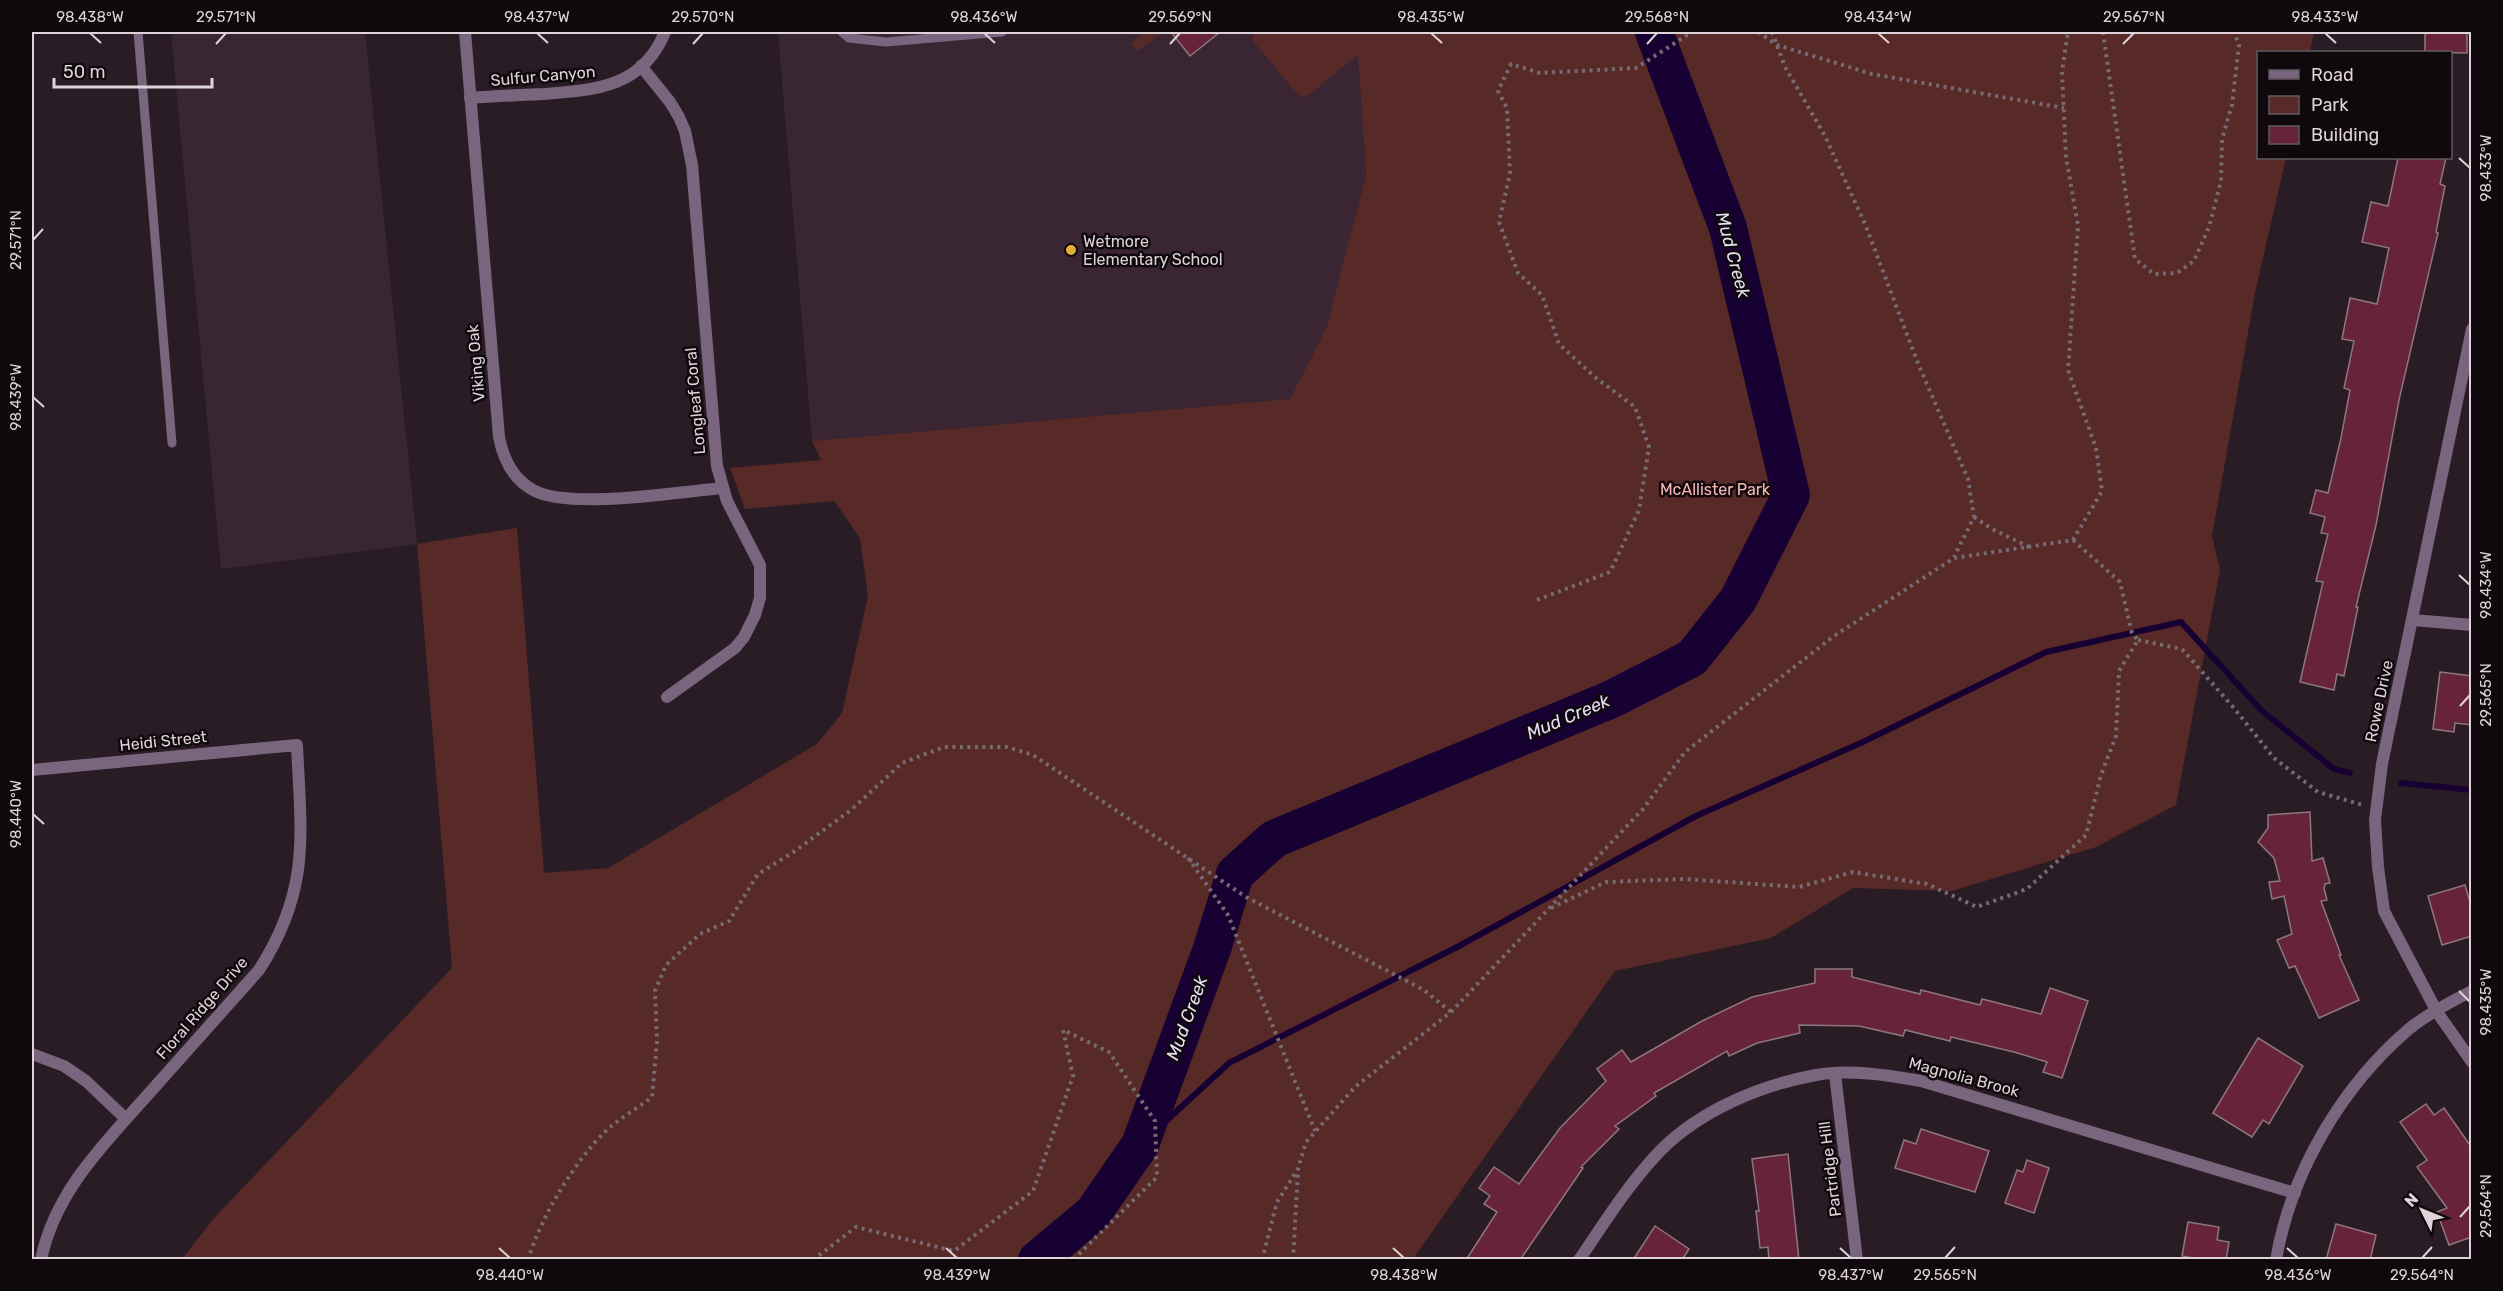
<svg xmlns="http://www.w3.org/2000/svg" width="2503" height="1291" font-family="Rubik,sans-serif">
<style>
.built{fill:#3a2633}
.green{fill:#572927}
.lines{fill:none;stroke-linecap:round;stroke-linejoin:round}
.stream{stroke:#170032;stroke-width:6}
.river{stroke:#170032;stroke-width:38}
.building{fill:#66233a;stroke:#8d777d;stroke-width:1.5}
.path{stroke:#776a72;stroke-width:4;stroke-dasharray:3 4.5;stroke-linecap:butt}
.lane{stroke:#79667e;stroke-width:9}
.street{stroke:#79667e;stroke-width:12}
.ticks{fill:none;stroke:#ded3d9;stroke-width:2}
.poi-dot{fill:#e0af34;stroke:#0f080c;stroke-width:2}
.labels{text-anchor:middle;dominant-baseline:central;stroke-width:5;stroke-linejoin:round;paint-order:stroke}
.street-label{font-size:16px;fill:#ded3d9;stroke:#0f080c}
.poi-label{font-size:16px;fill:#ded3d9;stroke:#0f080c;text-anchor:start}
.park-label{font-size:16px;fill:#fbb9b5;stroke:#0f080c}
.water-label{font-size:18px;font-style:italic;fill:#e5dff2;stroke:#0f080c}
.neatline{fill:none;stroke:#ded3d9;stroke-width:2}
.ticks-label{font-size:15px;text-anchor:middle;fill:#ded3d9}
</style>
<rect width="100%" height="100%" fill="#2a1c25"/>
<g class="built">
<path d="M171,32H365L417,544L221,569Z"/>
<path d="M778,32H1357L1366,174L1327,326L1290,399L812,441Z"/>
</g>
<g class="green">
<path d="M1145,32H1163L1138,51L1131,43Z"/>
<path d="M1254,32H2314L2310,52H2258V158H2286L2255,293L2212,536L2220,570L2176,805L2096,847L1952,891L1853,888L1771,938L1615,971L1413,1259H182L215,1217L452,968L417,544L517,528L544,873L608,868L817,744L842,713L868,596L860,538L834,501L745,509L730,468L821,460L812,441L1290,399L1327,326L1366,174L1358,54L1309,95L1300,97L1252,40Z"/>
</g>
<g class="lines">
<g class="stream">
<path d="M2401,783L2472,790"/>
<path d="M1140,1145L1229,1063L1459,946L1696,816L1863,742L2046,652L2181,622L2261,710L2334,769L2350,773"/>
</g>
<path class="river" d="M1037,1260L1093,1213L1140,1145L1213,946L1235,874L1274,839L1612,699L1692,658L1738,600L1791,495L1728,228L1654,32"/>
</g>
<g class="building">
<path d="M1171,32H1220L1190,56Z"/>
<path d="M2425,32L2467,33V53L2425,52Z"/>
<path d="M2398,158H2446L2440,184L2445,186L2436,232L2438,233L2399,400L2376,525L2356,607H2358L2344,676L2337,674L2334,690L2300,682L2323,582L2316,581L2328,534L2321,533L2325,517L2310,513L2316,490L2328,493L2341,438L2350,390L2344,388L2354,341L2342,339L2350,298L2377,304L2389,248L2362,242L2371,202L2388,206Z"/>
<path d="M2440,672L2472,676V725L2455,723L2454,732L2433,729Z"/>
<path d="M2310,812L2312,861L2323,858L2330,883L2325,884L2324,888L2327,900L2321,901L2341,955H2339L2359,1000L2319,1018L2295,966L2289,968L2277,940L2292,934L2284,896L2272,899L2269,882L2280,881L2274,858L2258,842L2268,828V815Z"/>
<path d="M2465,885L2472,909V936L2442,945L2428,896Z"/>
<path d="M1815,969H1852V977L1920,994L1921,990L1980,1005L1982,999L2041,1014L2050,988L2088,1001L2062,1078L2043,1072L2047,1062L2014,1052L1951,1037L1950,1041L1905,1030L1903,1036L1859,1026L1799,1025L1800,1033L1757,1043L1729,1056L1727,1051L1654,1093L1656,1096L1615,1126L1619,1129L1581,1167L1583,1168L1520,1260H1466L1497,1212L1484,1204L1490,1196L1479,1188L1494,1167L1519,1184L1560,1128L1606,1081L1597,1069L1622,1050L1631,1062L1702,1021L1752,997L1815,983Z"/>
<path d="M2258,1038L2303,1066L2269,1124L2263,1120L2252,1137L2213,1113Z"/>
<path d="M2426,1104L2434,1115L2444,1108L2472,1148V1237L2449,1245L2437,1212L2447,1208L2417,1167L2427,1160L2400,1122Z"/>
<path d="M1921,1129L1989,1151L1975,1192L1895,1168L1904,1140L1916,1144Z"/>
<path d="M1788,1154L1799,1260H1769L1768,1247L1760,1248L1756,1211H1759L1752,1159Z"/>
<path d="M2027,1160L2049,1168L2034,1213L2005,1203L2017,1170L2023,1172Z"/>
<path d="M2188,1222L2219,1227L2217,1240L2229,1242L2226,1260H2205L2182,1256Z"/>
<path d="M2336,1224L2376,1235L2370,1260H2326Z"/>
<path d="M1655,1226L1689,1249L1682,1260H1633Z"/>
</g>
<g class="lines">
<g class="path">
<path d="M1758,32L1777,45L1872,74L2064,108"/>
<path d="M1772,32L1785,67L1825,136L1865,224L1919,366L1968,479L1974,517L1954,557"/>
<path d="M2103,32L2135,259L2154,274L2177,273L2194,261L2209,227L2221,181L2222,139L2232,105L2239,45L2234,32"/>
<path d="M1974,517L1992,529L2029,547"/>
<path d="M1537,600L1610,572L1639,510L1649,447L1635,407L1596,378L1559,344L1542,295L1518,273L1499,222L1510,174L1507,108L1498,91L1511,64L1540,73L1636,68L1692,32"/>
<path d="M2138,640L2182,649L2233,707L2274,758L2318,792L2363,805"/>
<path d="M1188,858L1228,915L1315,1131"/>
<path d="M1551,908L1606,882L1685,879L1799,887L1853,872L1927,884L1977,907L2027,889L2086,835L2101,775L2116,736L2119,671L2138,640L2132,633L2120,582L2073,540"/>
<path d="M528,1260C541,1217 575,1160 607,1130C621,1117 638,1108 652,1097L657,1041L655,991L666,965L700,934L729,921L758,874L795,851L851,810L902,763L944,747H1007L1033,755L1246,897L1424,990L1451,1012"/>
<path d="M813,1260L856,1227L954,1251L1033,1191L1073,1076L1063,1030L1109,1052L1155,1121L1157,1177L1073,1260"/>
<path d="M1262,1260L1277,1202L1298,1169L1306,1142L1355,1087L1451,1012L1643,809L1685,752L1834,636L1954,558L2073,540L2102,491L2096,448L2068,370L2078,226L2066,157L2062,71L2068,32"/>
<path d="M1293,1260L1298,1170"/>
</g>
<g class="lane">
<path d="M138,32L172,443"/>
<path d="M842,32L849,38L886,42L1002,32"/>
</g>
<g class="street">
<path d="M465,32L499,437C503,458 513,479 533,490C569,510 678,492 722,488"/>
<path d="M641,66L670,102L679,117L685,131L692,165L717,466L727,501L760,565V598L755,615L744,637L735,648L667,697"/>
<path d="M470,98C495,96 519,95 544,94C596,90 643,87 665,32"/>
<path d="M2472,329L2382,764L2375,820L2378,867L2384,911L2437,1012L2472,1062"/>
<path d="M2413,620L2472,625"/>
<path d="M32,770L297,745C301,835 311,889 259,970C223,1010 188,1050 152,1090C107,1141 55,1190 41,1260"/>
<path d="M32,1054L64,1066L86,1081L126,1119"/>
<path d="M1835,1074L1857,1260"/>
<path d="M1579,1260C1605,1222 1629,1183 1661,1150C1701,1110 1761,1085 1816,1075C1849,1069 1888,1075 1921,1081L2295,1193"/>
<path d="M2276,1260C2291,1172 2342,1086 2409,1029C2426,1015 2452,1001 2472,991"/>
</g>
</g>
<path class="ticks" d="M90,33L101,43M537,33L548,43M984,33L995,43M1431,33L1442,43M1878,33L1889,43M2325,33L2336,43M216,44L226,33M693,44L703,33M1170,44L1180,33M1647,44L1657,33M2123,44L2134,33M2459,158L2470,168M33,240L43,229M33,397L44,407M2459,575L2470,585M2460,706L2470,695M33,814L44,824M2459,991L2470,1002M2460,1217L2470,1206M499,1248L510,1258M946,1248L957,1258M1393,1248L1404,1258M1840,1248L1851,1258M2287,1248L2298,1258M1945,1258L1955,1247M2422,1258L2432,1247"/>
<circle class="poi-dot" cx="1071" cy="250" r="6"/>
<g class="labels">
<g class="street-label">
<text transform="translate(543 76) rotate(-5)">Sulfur Canyon</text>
<text transform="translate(476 363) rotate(-95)">Viking Oak</text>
<text transform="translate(695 401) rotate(-95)">Longleaf Coral</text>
<text transform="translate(2379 701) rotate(-78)">Rowe Drive</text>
<text transform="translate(163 741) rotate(-6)">Heidi Street</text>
<text transform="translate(202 1008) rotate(-49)">Floral Ridge Drive</text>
<text transform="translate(1964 1077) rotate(15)">Magnolia Brook</text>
<text transform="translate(1830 1169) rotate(-97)">Partridge Hill</text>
</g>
<g class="poi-label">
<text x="1083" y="241">Wetmore<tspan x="1083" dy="18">Elementary School</tspan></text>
</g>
<g class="park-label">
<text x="1715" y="489">McAllister Park</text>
</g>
<g class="water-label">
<text transform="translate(1733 255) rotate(75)">Mud Creek</text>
<text transform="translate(1568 717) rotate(-23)">Mud Creek</text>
<text transform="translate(1187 1018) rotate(-70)">Mud Creek</text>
</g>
</g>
<rect width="2503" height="1291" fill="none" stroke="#0f080c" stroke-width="66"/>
<rect x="2257" y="51" width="195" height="108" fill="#0f080c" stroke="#62595e" stroke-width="1.5"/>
<rect x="2269" y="70" width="30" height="9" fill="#79667e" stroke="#62595e" stroke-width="1.5"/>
<text x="2311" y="81" font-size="18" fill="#ded3d9">Road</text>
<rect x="2269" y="96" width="30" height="18" fill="#572927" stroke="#62595e" stroke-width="1.5"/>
<text x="2311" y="111" font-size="18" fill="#ded3d9">Park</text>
<rect x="2269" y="126" width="30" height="18" fill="#66233a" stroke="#62595e" stroke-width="1.5"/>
<text x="2311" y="141" font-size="18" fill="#ded3d9">Building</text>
<g transform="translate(2422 1210) rotate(313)" stroke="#0f080c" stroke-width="4.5" paint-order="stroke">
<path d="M0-4.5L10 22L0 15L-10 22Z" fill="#ded3d9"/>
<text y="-9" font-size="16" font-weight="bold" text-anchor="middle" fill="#ded3d9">N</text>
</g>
<path d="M54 78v9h158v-9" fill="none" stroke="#ded3d9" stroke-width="3"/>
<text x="63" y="78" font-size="18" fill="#ded3d9" stroke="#0f080c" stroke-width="4.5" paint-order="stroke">50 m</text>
<rect x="33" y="33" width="2437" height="1225" class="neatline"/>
<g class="ticks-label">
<text x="90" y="22">98.438°W</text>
<text x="226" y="22">29.571°N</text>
<text x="537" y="22">98.437°W</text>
<text x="703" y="22">29.570°N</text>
<text x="984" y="22">98.436°W</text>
<text x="1180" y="22">29.569°N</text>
<text x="1431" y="22">98.435°W</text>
<text x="1657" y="22">29.568°N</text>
<text x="1878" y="22">98.434°W</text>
<text x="2134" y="22">29.567°N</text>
<text x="2325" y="22">98.433°W</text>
<text transform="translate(2486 168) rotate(-90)" y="5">98.433°W</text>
<text transform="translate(16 240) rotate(-90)" y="5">29.571°N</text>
<text transform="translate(16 397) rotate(-90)" y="5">98.439°W</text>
<text transform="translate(2486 585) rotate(-90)" y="5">98.434°W</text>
<text transform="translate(2486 695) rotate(-90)" y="5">29.565°N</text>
<text transform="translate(16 814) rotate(-90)" y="5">98.440°W</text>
<text transform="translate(2486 1002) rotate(-90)" y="5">98.435°W</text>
<text transform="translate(2486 1206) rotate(-90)" y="5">29.564°N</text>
<text x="510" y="1280">98.440°W</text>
<text x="957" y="1280">98.439°W</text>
<text x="1404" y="1280">98.438°W</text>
<text x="1851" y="1280">98.437°W</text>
<text x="1945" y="1280">29.565°N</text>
<text x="2298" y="1280">98.436°W</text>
<text x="2422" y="1280">29.564°N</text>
</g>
</svg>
